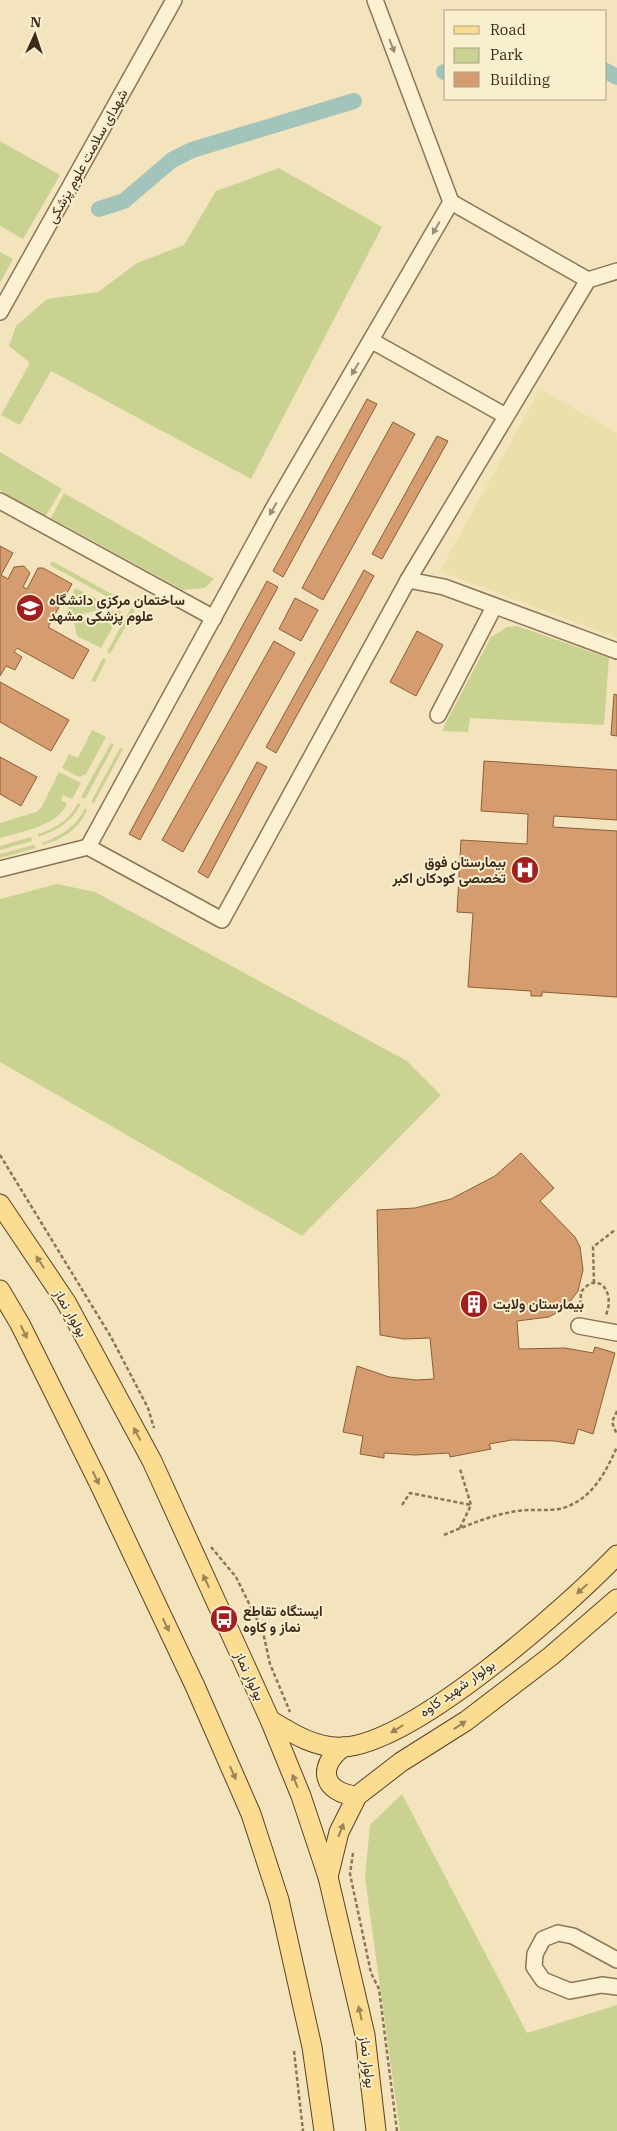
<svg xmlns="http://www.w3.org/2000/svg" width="617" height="2131" font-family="'IBM Plex Serif',Vazirmatn,serif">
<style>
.farmland{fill:#e9e0aa}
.green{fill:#c9d291}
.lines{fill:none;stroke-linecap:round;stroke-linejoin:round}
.canal{stroke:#a2c4ba;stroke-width:16}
.building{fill:#d59c6f;stroke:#8f5c38}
.minor-casing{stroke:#8d7455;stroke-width:18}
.major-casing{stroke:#5a412a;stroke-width:21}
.path{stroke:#8d7455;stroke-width:2.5;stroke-dasharray:4 2.5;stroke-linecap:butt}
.minor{stroke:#fcf1d2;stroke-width:15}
.major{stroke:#fbdc91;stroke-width:19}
.oneway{fill:#9c8e76}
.oneway2{fill:#9b8456}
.labels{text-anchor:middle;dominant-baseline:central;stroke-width:4;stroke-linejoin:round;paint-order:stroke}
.street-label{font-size:14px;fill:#3b2b1b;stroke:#f9eece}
.poi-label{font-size:14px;font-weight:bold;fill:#3b2b1b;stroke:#f9eece;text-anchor:start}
</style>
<rect width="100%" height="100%" fill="#f3e4be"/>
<path class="farmland" d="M540,389L617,433V638L440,571Z"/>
<g class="green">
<path d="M0,141L60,175L23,239L0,226Z"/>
<path d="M279,168L382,227L251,479L51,371L20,425L1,415L30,363L9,346L16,326L47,299L98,292L137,263L184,245L216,191Z"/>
<path d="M0,252L13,259L0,283Z"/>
<path d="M0,452L62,489L45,517L0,490Z"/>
<path d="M64,493L214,579L205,588L183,590L51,518Z"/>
<path d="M52,561L126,602L124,606L50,565Z"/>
<path d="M75,588L107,604L106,608L71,617L67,604Z"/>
<path d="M131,608L135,610L110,654L107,652Z"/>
<path d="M118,610L121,612L101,648L77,636L74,622Z"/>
<path d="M517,626L609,658L604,725L470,718L468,732L443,731L444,726L491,637L507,627Z"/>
<path d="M103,658L106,660L95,682L91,681Z"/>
<path d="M92,730L106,737L86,774L79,777L62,768L69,754L78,758Z"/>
<path d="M111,743L114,745L85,799L81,797Z"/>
<path d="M120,748L123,749L94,803L91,802Z"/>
<path d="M59,772L81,783L72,799L63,795L61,800L67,804C56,827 22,831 0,838V823L36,812L41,808Z"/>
<path d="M78,803L81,804C71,822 57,831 38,837V834C55,828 69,821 78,803Z"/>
<path d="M85,808L87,810C79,829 63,839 43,845L42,843C61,836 76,827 85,808Z"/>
<path d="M31,837L32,841L0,850V846Z"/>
<path d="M34,845L36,848L0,858V854Z"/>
<path d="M57,884L95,892L407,1061L441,1095L302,1236L0,1062V899Z"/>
<path d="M402,1794L527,2033L617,2005V2131H400L365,1878L370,1825Z"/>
</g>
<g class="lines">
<g class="canal">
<path d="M606,71L617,77"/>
<path d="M444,72H446"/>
<path d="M99,209L124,201L172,160L192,150L354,101"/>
</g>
</g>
<g class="building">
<path d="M367,399L377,404L283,577L273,571Z"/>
<path d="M393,422L415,434L323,600L302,588Z"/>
<path d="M437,436L448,441L382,559L372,554Z"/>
<path d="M0,546L13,553L1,575L8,579L14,567L24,566L30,573L23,587L27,589L38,568H43L72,584L48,627L89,650L73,679L17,648L14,652L22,657L15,670L6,666L0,676Z"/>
<path d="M364,570L374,576L276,753L266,747Z"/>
<path d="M267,581L278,587L140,840L129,834Z"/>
<path d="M295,598L318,610L301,641L279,629Z"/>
<path d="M417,631L443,645L416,696L390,682Z"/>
<path d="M274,641L295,653L183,852L162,840Z"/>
<path d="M0,682L69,720L51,751L0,722Z"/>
<path d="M614,694L617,695V736L611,735Z"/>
<path d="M0,757L37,777L21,806L0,794Z"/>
<path d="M484,761L617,770V820L554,816L553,827L617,831V997L542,992V996H531V991L468,987L473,913L457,912L461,840L527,844L528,814L481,811Z"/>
<path d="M257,762L267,767L208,878L198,872Z"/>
<path d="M521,1153L554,1188L540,1201L575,1237L580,1247L583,1270L578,1291L565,1308L549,1317L517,1321L519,1349L565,1348L593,1353L595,1347L615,1353L593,1434L578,1429L574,1444L555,1441L512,1440L489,1444L491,1449L450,1457L449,1453L415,1455L384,1453V1458L360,1454L363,1436L343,1432L357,1366L389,1377L416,1380L434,1379L430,1338L404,1339L380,1335L377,1210L415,1208L451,1199L495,1176Z"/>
</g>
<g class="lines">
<defs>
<g id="minor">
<path d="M375,0L451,202L274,507L88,847L222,920L408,580L588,280L617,271"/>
<path d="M451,202L588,280"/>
<path d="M0,312L174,0"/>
<path d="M372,341L506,416"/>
<path d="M0,501L214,618"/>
<path d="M408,580L444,587L617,651"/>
<path d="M438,715L494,607"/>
<path d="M0,869L88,847"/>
<path d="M579,1326L617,1333"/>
<path d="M617,1960L573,1936L558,1933L543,1939L535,1954L534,1967L543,1980L570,1991L602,1985L617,1987"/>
</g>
<g id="major">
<path d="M0,1204L66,1302L152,1461L270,1720L301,1796L328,1877L365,2035L376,2131"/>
<path d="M0,1290L20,1324L100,1485L195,1686L251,1814L279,1900L312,2047L324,2131"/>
<path d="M270,1720C293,1734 317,1749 344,1747C415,1742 566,1608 617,1555"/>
<path d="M343,1747C316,1767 323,1793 357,1796"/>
<path d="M328,1877L339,1832L357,1796L401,1762L466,1721L551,1656L617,1599"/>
</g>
</defs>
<use href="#minor" class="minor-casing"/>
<use href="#major" class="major-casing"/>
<g class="path">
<path d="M0,1155L111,1337L148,1408L154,1428"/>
<path d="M594,1283L593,1247L615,1230"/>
<path d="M580,1311L581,1292C598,1269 617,1293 605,1317"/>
<path d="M617,1411L612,1422L617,1435"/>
<path d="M402,1505L410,1493L471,1505"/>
<path d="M460,1528L471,1505L460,1469"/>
<path d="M444,1535C468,1525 491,1515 517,1511C531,1509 545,1511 559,1509C590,1502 605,1474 617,1447"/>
<path d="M211,1547L236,1577L263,1632L270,1664L290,1712"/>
<path d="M353,1853L350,1874L371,1973L379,1989L397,2131"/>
<path d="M294,2051L303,2131"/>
</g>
<use href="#minor" class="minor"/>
<use href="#major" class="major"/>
</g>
<defs><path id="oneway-solid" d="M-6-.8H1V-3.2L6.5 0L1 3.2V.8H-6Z" transform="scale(1.25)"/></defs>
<g class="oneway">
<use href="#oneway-solid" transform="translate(392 46) rotate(69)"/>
<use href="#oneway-solid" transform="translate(436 228) rotate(120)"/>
<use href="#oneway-solid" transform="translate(355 369) rotate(121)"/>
<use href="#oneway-solid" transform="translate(273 509) rotate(120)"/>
</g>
<g class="oneway2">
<use href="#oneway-solid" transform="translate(40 1262) rotate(-123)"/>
<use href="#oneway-solid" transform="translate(24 1332) rotate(64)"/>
<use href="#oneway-solid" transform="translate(137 1434) rotate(-118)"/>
<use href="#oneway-solid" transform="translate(96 1478) rotate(64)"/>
<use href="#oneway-solid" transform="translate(206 1581) rotate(-115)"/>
<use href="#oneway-solid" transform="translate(582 1589) rotate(138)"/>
<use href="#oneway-solid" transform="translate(166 1625) rotate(65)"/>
<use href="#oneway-solid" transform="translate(460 1725) rotate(-33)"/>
<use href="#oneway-solid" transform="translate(397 1729) rotate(148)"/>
<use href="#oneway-solid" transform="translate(233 1773) rotate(66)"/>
<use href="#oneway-solid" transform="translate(295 1781) rotate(-112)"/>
<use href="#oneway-solid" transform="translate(341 1830) rotate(-68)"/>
<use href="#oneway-solid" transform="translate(360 2013) rotate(-103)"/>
</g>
<defs>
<symbol id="university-disc" viewBox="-11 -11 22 22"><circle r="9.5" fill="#a31f1e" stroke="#f9eece"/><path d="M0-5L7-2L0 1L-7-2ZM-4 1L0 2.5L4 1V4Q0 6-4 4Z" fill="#fff"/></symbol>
<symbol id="hospital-disc" viewBox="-11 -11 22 22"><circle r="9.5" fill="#a31f1e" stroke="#f9eece"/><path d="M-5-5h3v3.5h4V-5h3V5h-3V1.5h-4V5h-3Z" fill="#fff"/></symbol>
<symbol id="building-disc" viewBox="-11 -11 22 22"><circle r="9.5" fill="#a31f1e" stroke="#f9eece"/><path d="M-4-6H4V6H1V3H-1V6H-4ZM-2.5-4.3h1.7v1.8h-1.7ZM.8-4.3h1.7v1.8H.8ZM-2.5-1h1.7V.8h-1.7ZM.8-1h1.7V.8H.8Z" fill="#fff"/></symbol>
<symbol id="bus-disc" viewBox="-11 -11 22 22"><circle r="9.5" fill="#a31f1e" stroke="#f9eece"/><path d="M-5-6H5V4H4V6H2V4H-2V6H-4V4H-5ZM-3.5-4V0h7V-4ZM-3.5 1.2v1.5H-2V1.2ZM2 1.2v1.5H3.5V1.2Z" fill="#fff"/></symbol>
</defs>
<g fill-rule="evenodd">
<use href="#university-disc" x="14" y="592" width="32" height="32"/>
<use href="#hospital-disc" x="509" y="854" width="32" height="32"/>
<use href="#building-disc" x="458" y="1288" width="32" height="32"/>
<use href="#bus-disc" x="208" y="1603" width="32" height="32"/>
</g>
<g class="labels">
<g class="street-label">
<text transform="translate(87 156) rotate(-61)">شهدای سلامت علوم پزشکی</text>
<text transform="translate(71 1313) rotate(60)">بولوار نماز</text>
<text transform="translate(250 1676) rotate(65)">بولوار نماز</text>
<text transform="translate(457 1688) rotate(-35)">بولوار شهید کاوه</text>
<text transform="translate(368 2062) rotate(83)">بولوار نماز</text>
</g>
<g class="poi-label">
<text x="49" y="600">ساختمان مرکزی دانشگاه<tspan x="49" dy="16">علوم پزشکی مشهد</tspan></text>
<text x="506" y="862" text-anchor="end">بیمارستان فوق<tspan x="506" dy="16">تخصصی کودکان اکبر</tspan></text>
<text x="493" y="1304">بیمارستان ولایت</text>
<text x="243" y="1611">ایستگاه تقاطع<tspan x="243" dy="16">نماز و کاوه</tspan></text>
</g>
</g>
<rect x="444" y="10" width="162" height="90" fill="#f9eece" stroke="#ada086"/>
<rect x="454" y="26" width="25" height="8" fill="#fbdc91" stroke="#ada086"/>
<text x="490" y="35" font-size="15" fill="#3b2b1b">Road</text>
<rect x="454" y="48" width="25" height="15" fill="#c9d291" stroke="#ada086"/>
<text x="490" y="60" font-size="15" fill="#3b2b1b">Park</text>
<rect x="454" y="72" width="25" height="15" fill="#d59c6f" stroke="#ada086"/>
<text x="490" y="85" font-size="15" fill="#3b2b1b">Building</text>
<g transform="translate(35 35) rotate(3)" stroke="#f9eece" stroke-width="4" paint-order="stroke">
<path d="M0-4L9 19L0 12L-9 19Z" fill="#3b2b1b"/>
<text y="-8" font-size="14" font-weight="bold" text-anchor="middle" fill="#3b2b1b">N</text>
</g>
</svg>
